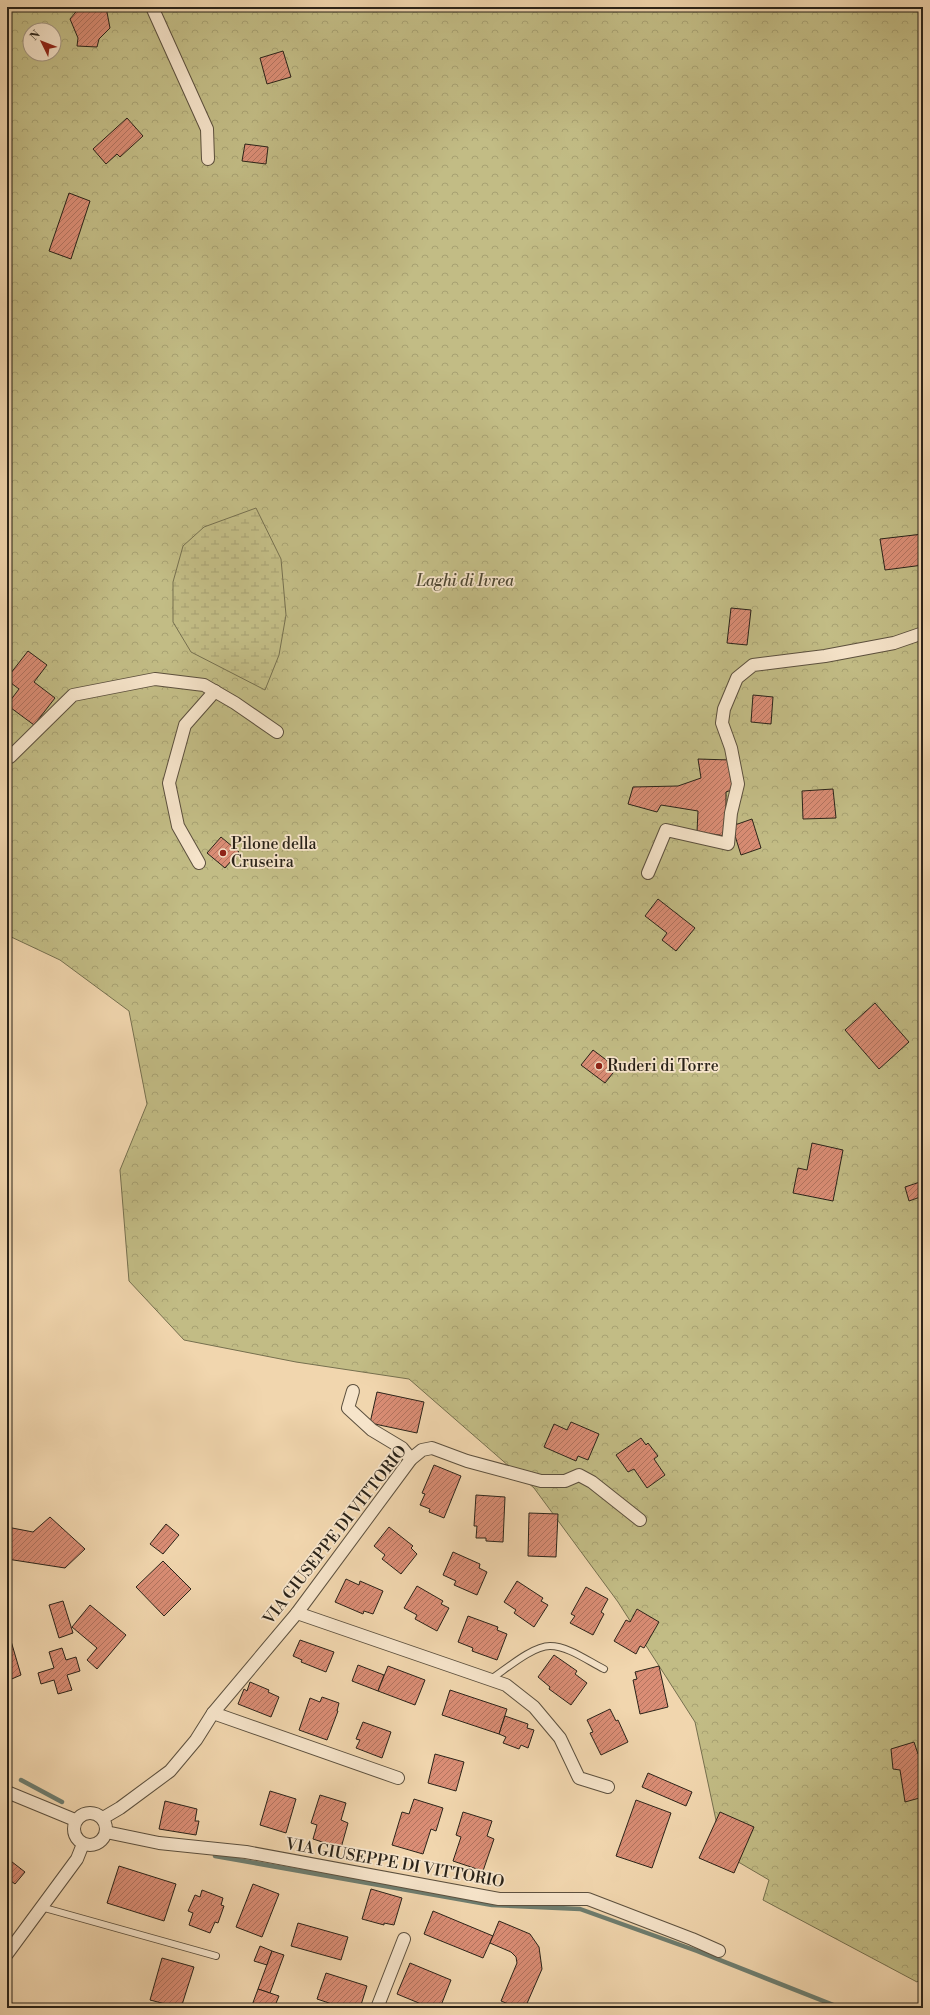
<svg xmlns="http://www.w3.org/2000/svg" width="930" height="2015" font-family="'Libre Bodoni',serif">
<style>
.forest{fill:url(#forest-crowns);stroke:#76704f;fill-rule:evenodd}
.wetland{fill:url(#wetland-marsh);stroke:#76704f}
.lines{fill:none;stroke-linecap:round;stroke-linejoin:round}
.stream{stroke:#6e7d6f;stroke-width:4.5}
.building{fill:url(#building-hatch);stroke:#2a2319}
.service-casing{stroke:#5c503e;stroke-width:8}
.minor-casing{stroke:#5c503e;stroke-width:14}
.service{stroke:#f6e4ca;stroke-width:6}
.minor{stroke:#f6e4ca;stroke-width:12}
.poi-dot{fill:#8f2418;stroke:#f6e4ca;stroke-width:1.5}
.labels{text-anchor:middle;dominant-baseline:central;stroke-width:3.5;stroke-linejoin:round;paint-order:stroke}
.park-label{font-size:16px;font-style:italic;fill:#504934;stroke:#f6e4ca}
.poi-label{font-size:16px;fill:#2a2319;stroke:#f6e4ca;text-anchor:start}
.street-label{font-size:16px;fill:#2a2319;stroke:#f6e4ca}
</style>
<defs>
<pattern id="forest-crowns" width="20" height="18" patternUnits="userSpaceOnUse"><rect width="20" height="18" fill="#c2bc85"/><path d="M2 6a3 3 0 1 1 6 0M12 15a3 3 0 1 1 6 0" fill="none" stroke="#a7a172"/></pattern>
<pattern id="wetland-marsh" width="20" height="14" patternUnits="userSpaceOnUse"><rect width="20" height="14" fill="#c2bc85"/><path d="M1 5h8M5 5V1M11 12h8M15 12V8" fill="none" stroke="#a7a172"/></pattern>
<pattern id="building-hatch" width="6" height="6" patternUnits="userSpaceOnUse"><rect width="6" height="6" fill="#da8d75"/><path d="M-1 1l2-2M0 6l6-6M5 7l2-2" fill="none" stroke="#b1735f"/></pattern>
</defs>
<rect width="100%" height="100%" fill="#f1d6ae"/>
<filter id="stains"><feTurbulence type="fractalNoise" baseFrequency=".005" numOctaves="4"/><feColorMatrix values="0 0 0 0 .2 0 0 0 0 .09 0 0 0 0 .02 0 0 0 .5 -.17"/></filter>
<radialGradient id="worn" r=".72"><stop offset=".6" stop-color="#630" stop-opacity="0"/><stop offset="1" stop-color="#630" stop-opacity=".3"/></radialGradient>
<path class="forest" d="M7,7H923V1977L917,1982L763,1900L769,1880L723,1853L695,1722L618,1602L534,1488L409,1379L296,1362L184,1340L129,1281L120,1170L147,1104L129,1011L60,960L7,935ZM30,30H54V54H30Z"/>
<path class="wetland" d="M256,508L281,559L286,615L279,655L265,690L191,652L173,622V582L183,546L204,527Z"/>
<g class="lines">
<g class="stream">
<path d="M21,1780L62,1802"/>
<path d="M215,1856L492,1905L580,1909L697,1951L841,2008"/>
</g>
</g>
<g class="building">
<path d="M80,7H106L110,28L99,39L97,47L77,46L78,38L70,19Z"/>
<path d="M283,51L291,77L267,84L260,58Z"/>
<path d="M127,118L143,136L120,157L117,154L106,164L93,149Z"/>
<path d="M245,144L268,147L266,164L242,161Z"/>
<path d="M69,193L90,201L71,259L49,251Z"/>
<path d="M923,534V565L885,570L880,539Z"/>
<path d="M731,608L751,610L747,645L727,643Z"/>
<path d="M28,651L47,665L34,682L55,698L34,725L7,705L19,689L7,680V678Z"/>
<path d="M753,695L773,697L771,724L751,722Z"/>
<path d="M698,759L730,760L734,789L726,792V836L697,832L698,811L661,805L657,812L628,804L633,787L678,786L701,778Z"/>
<path d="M833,789L836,818L803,819L802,791Z"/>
<path d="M752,819L761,848L741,855L732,826Z"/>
<path d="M221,837L239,852L225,868L207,853Z"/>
<path d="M658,899L695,928L676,951L662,940L667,933L645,916Z"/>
<path d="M875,1003L909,1042L879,1069L845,1030Z"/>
<path d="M593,1050L617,1068L605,1083L581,1065Z"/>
<path d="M812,1143L843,1150L833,1201L793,1193L798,1168L807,1170Z"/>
<path d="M923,1181V1196L909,1201L905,1187Z"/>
<path d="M377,1392L424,1402L417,1433L370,1423Z"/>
<path d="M571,1422L599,1434L588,1460L578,1456L576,1461L544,1447L554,1424L567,1430Z"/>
<path d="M641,1438L646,1445L648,1443L658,1456L654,1459L665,1475L647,1488L634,1469L628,1472L616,1455Z"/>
<path d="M434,1465L461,1476L444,1518L429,1512L430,1509L420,1505L425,1494L422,1493Z"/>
<path d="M476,1495L505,1497L503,1542L486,1541V1538H476L477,1526H474Z"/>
<path d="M529,1513L558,1514L556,1557L528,1556Z"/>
<path d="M50,1517L85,1549L65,1568L7,1559V1527L33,1532Z"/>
<path d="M166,1524L179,1535L163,1554L150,1544Z"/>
<path d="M389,1527L413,1546L411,1548L417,1554L401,1574L382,1559L385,1555L374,1546Z"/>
<path d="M453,1552L480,1564L479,1568L487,1572L477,1595L454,1585L456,1581L443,1575Z"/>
<path d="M163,1561L191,1589L164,1616L136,1587Z"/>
<path d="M346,1579L359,1585L360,1581L383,1591L373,1614L364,1611L363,1614L335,1602Z"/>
<path d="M517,1581L543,1598L541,1601L548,1605L534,1627L514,1613L516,1610L504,1602Z"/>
<path d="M417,1586L443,1601L441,1604L449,1608L437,1631L415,1619L417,1615L404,1608Z"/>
<path d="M586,1587L608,1599L601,1612L604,1614L593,1635L570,1623L575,1616L571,1614Z"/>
<path d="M63,1601L73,1633L59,1638L49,1605Z"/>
<path d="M90,1605L126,1635L97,1669L87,1660L97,1648L72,1627Z"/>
<path d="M637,1609L659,1622L644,1648L640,1646L636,1654L614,1641L626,1620L630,1622Z"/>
<path d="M468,1616L498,1627L497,1630L507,1634L497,1660L472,1651L473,1648L458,1642Z"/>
<path d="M300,1640L334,1652L326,1672L301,1662L302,1660L293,1656Z"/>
<path d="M11,1641L21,1675L7,1681V1642Z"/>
<path d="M62,1648L66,1660L76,1657L80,1671L67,1675L72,1690L58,1694L54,1680L41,1684L38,1673L54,1668L49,1652Z"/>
<path d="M554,1655L577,1671L575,1674L587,1683L571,1705L549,1689L550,1687L538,1677Z"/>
<path d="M358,1665L384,1675L378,1691L352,1681Z"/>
<path d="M388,1666L425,1680L415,1705L378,1691Z"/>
<path d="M659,1666L668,1707L640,1714L633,1680L637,1679L635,1672Z"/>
<path d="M250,1682L269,1690L268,1692L279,1697L271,1717L238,1704L244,1689L247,1691Z"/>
<path d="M450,1690L507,1709L499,1734L442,1715Z"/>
<path d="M322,1697L339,1703L337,1711H338L327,1740L299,1730L310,1698L320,1702Z"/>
<path d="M610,1709L616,1721L618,1720L628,1742L601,1755L590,1733L593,1732L587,1720Z"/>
<path d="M505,1716L528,1724L527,1728L534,1730L528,1748L521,1745L519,1749L503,1743L506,1737L499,1734Z"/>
<path d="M363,1722L391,1732L382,1758L356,1748L360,1740L356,1739Z"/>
<path d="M914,1742L918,1754H923V1797L905,1802L900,1770L893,1769L891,1749Z"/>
<path d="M435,1754L464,1762L456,1791L428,1783Z"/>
<path d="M648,1773L692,1792L686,1806L642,1787Z"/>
<path d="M270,1791L296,1799L286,1833L260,1825Z"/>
<path d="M320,1795L346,1803L341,1820L348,1823L341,1848L313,1839L317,1825L311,1823Z"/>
<path d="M414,1799L443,1808L436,1831L431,1829L423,1854L392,1845L402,1812L409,1814Z"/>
<path d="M636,1800L671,1813L652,1868L616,1856Z"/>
<path d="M165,1801L197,1809L195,1821H199L196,1835L159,1829Z"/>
<path d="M463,1812L492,1821L487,1836L494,1839L483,1871L453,1861L461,1837L456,1835Z"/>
<path d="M720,1812L754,1827L734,1873L699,1858Z"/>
<path d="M7,1858L25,1872L15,1884L7,1878Z"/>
<path d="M119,1866L176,1884L164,1921L107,1903Z"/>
<path d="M253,1884L279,1894L262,1937L236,1927Z"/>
<path d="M371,1889L402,1898L394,1925L384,1923V1925L362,1919Z"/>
<path d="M202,1890L223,1898L221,1905L224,1906L218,1923L215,1922L210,1933L189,1925L193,1913L188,1911L195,1895L200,1897Z"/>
<path d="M433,1911L493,1936L483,1958L424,1934Z"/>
<path d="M499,1921L530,1934L539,1947L542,1969L525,2008H518L501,2001L517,1963L516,1957L511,1952L490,1943Z"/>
<path d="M298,1923L348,1937L341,1960L291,1946Z"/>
<path d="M260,1946L272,1951L267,1965L254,1961Z"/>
<path d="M272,1951L284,1955L270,1993L258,1989Z"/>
<path d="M162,1958L194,1967L181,2008L150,2000Z"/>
<path d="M410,1963L451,1980L440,2008H425L426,2006L397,1994Z"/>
<path d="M326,1973L367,1986L360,2008H344L317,1999Z"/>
<path d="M258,1989L279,1996L274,2008H251Z"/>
</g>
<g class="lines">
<defs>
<g id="service">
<path d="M491,1679C505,1670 532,1646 550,1646C568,1646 588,1661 604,1669"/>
<path d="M41,1907L216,1956"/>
</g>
<g id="minor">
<path d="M152,7L207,129L208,159"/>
<path d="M7,756L10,757L73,695L155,679L204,685L235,703L277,732"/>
<path d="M199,863L178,826L169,783L185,725L215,691"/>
<path d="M648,873L666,830L728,844L731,813L738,784L731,748L722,723L724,709L737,678L753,665L825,656L894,643L923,633"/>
<path d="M353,1391L348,1408L372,1430L402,1448L411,1459"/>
<path d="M297,1613L506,1685L534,1707L560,1738L579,1778L608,1787"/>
<path d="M213,1713L398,1778"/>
<path d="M7,1792L75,1820"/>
<circle cx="90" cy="1829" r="16"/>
<path d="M103,1818L120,1808L170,1771L196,1740L213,1713L297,1613L411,1459L422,1450L432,1448L467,1461L541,1481H565L579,1475L592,1482L640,1520"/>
<path d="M106,1832L159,1843L246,1852L499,1899H588L692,1939L719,1951"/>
<path d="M7,1954L77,1859L83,1844"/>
<path d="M377,2008L404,1939"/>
</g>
</defs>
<use href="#service" class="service-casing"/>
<use href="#minor" class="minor-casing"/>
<use href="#service" class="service"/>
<use href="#minor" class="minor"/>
</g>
<g class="poi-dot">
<circle cx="223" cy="853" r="4"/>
<circle cx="599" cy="1066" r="4"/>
</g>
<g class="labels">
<g class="park-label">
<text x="465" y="581">Laghi di Ivrea</text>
</g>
<g class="poi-label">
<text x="231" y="844">Pilone della<tspan x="231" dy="18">Cruseira</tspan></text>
<text x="607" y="1066">Ruderi di Torre</text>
</g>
<g class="street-label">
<text transform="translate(335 1535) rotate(-52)">VIA GIUSEPPE DI VITTORIO</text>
<text transform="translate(395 1863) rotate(10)">VIA GIUSEPPE DI VITTORIO</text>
</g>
</g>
<rect width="930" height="2015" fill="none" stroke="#f1d6ae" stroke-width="24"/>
<rect x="8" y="8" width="914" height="1999" fill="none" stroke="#2a2319" stroke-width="2"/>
<rect x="12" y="12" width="906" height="1991" fill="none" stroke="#2a2319"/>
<g transform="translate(42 42) rotate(313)"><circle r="19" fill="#f6e4ca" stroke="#a49783"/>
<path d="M0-3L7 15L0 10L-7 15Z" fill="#8f2418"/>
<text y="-6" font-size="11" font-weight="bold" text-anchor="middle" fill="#2a2319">N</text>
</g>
<rect width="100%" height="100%" filter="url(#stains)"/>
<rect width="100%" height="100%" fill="url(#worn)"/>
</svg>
